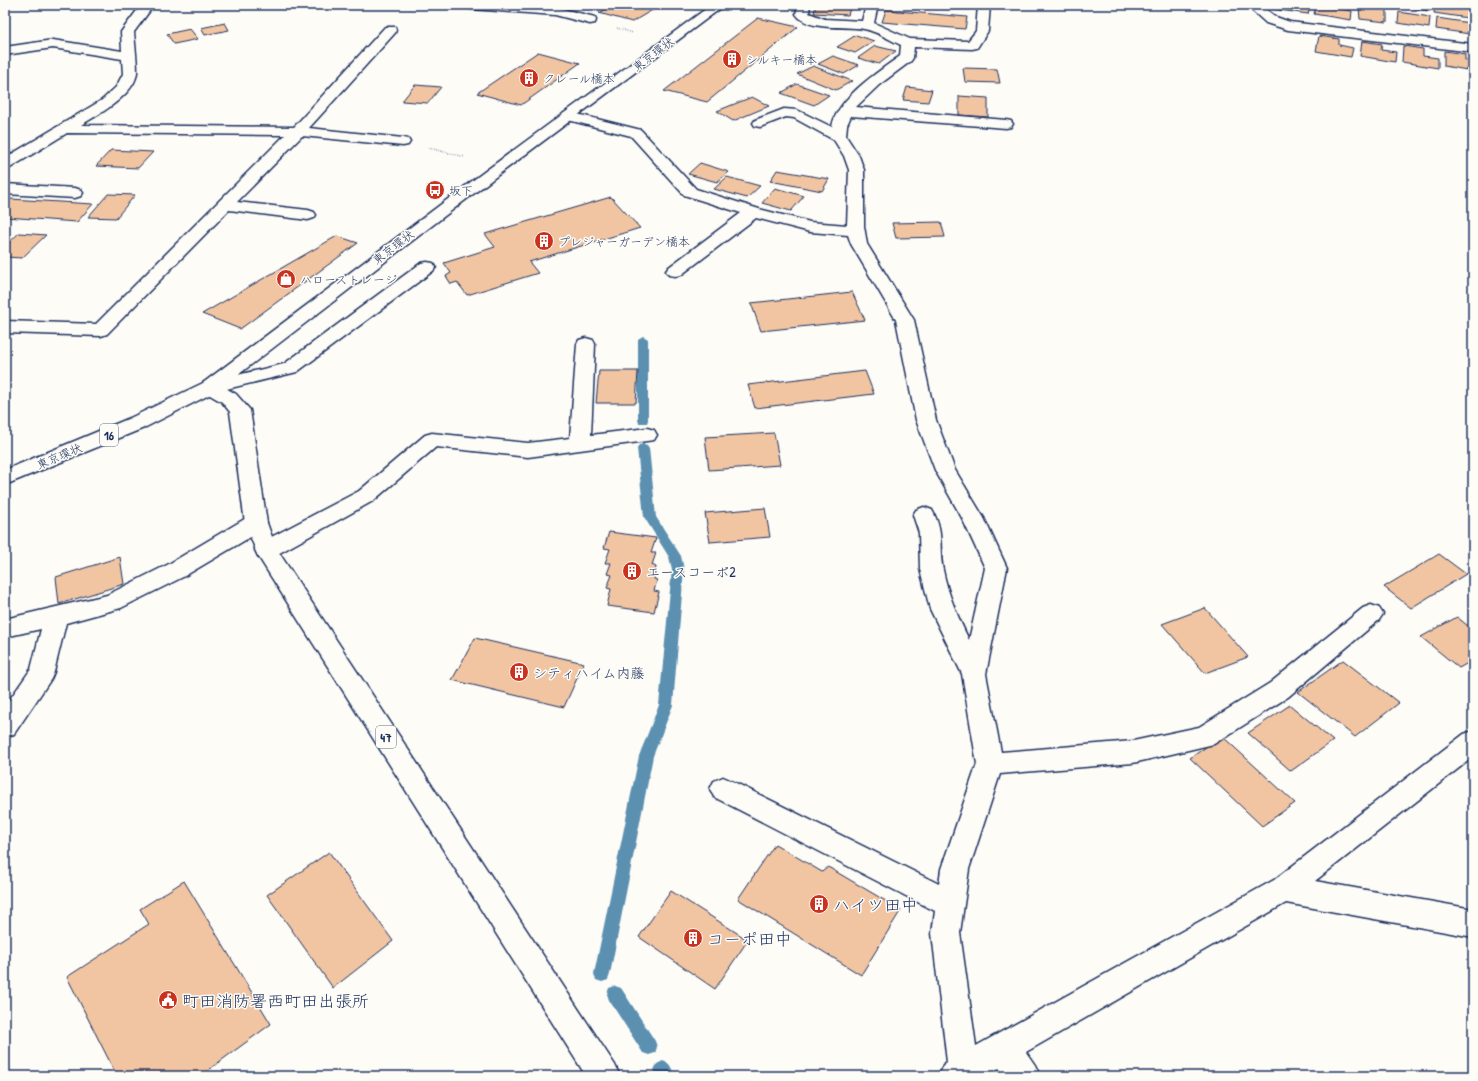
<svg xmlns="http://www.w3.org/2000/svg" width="1478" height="1081" font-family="'Patrick Hand','Klee One',sans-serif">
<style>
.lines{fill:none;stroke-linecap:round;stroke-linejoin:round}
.stream{fill:#5c90b1;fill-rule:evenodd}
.building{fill:#f2c5a2;stroke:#1b2f5e}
.minor-casing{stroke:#1b2f5e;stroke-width:3}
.major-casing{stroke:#1b2f5e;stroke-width:3}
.highway-casing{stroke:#1b2f5e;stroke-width:3}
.path{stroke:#1b2f5e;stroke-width:1.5;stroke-dasharray:0.5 2;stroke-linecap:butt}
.minor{fill:#fdfcf7;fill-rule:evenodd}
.major{fill:#fdfcf7;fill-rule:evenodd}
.highway{fill:#fdfcf7;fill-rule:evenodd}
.labels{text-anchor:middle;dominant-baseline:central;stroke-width:3;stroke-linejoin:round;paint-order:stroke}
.far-street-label{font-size:12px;fill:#1b2f5e;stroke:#fdfcf7}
.far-poi-label{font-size:12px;fill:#1b2f5e;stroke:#fdfcf7;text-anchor:start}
.shield{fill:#fdfcf7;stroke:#5f6c8c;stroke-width:1}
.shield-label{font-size:13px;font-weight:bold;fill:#1b2f5e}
.poi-label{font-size:14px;fill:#1b2f5e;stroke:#fdfcf7;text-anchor:start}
.near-poi-label{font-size:17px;fill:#1b2f5e;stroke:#fdfcf7;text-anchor:start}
</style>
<rect width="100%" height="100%" fill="#fdfcf7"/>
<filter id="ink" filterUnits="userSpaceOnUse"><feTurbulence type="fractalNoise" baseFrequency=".025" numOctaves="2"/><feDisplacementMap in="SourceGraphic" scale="8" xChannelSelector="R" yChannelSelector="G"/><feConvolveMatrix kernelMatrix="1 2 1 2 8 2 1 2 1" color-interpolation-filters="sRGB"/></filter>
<g filter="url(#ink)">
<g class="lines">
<g class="stream">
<path d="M643,336L648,339V420L647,423H639L638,420V339Z"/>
<path d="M643,444L647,445L649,448L656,517L681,556L684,569L673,705L653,756L610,974L608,980L602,982L596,980L594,974L639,756L659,705L672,569L669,557L644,517L637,448L639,445Z"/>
<path d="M615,986L621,988L655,1041L657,1047L655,1053L649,1055L643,1053L609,1000L607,994L609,988Z"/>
<path d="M663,1061L669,1064L676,1076H657L654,1070L657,1064Z"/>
</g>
</g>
<g class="building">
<path d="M613,5H661L632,22L599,13Z"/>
<path d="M816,5L850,8L848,15L814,13Z"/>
<path d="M1273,5H1310L1308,14L1272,9Z"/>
<path d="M1316,5L1352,11L1351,20L1314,14Z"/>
<path d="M1397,5H1431L1430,11L1397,6Z"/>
<path d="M1435,5H1454V7L1468,9V18L1434,13Z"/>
<path d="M1359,7L1387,10V22L1360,19Z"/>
<path d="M886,10L967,17L965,29L882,22Z"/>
<path d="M1399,12L1430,17L1429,28L1398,23Z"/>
<path d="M758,18L798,27L707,102L664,91Z"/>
<path d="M1437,18L1470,23V34L1436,29Z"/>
<path d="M225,23L229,30L205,35L201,28Z"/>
<path d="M190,29L198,39L174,44L167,34Z"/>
<path d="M856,35L874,41L855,53L837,47Z"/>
<path d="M1319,36L1339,39V45L1353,48L1351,57L1316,51Z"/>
<path d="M1362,41L1382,44L1381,50L1396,52L1395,62L1360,56Z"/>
<path d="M875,46L896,51L879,64L858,58Z"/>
<path d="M1403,46L1423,49V56L1438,58V68L1402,62Z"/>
<path d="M1444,51L1465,54V60L1473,61V71L1444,66Z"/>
<path d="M538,52L580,63L521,105L477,93Z"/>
<path d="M833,56L859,65L844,74L818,64Z"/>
<path d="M813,66L852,81L836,90L797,74Z"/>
<path d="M963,68L997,69L1000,83L965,82Z"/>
<path d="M797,84L829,95L814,105L781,93Z"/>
<path d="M415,85L441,87L428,103L402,101Z"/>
<path d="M907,87L932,90L928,102L903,100Z"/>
<path d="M959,96L988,98V117L959,115Z"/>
<path d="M752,97L769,106L733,121L717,111Z"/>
<path d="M111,150L153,152L138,168L96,166Z"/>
<path d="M700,163L729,172L717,182L688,174Z"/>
<path d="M777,170L829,179L822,191L770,181Z"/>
<path d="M727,177L760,186L747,198L714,189Z"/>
<path d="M775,188L804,196L791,211L762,203Z"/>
<path d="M108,194L135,195L116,218L88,217Z"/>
<path d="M611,197L640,228L529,262L538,273L467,295L457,282L451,284L446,276L451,273L444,263L495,247L485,234Z"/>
<path d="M10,199L93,204L77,222L5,217V204Z"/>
<path d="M941,222L945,237L896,238L892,223Z"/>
<path d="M19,233L46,235L22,258L5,257V246Z"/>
<path d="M337,236L358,243L240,329L202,314Z"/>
<path d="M852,292L865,320L761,331L751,303Z"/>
<path d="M599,371H638L636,403H596Z"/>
<path d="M865,371L874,394L755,408L748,385Z"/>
<path d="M774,433L780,465L709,470L705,437Z"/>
<path d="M765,508L770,537L710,542L705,513Z"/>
<path d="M609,532L656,538L651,553H656L652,565L656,567L654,579L657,580L654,591L659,592L654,612L607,606L611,589L607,588L612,575L607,574L611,563H605L610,549L604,548Z"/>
<path d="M1439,554L1466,574L1411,608L1384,587Z"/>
<path d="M120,557L124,584L59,604L56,577Z"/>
<path d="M1205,608L1248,657L1205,673L1162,624Z"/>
<path d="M1457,617L1473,630V660L1459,668L1421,637Z"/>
<path d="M475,638L584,663L564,707L452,680Z"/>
<path d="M1343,660L1399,703L1355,737L1298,692Z"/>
<path d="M1290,705L1333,741L1291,771L1248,733Z"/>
<path d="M1222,736L1295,803L1262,826L1190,758Z"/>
<path d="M775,844L822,872L828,867L901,910L861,975L738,899Z"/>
<path d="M329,852L393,941L333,988L267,895Z"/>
<path d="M184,881L271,1024L200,1076H117L67,977L149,924L140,909Z"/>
<path d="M671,891L748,940L715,989L639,937Z"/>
</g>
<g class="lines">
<defs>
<g id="minor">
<path d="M141,5H154L134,32C135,46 137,59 137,72C136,94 98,115 81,125L294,127L385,27H395L396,30L395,33L309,128L403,138L408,139L410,142L408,145L403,146L302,136L237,202L308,210L314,212L316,215L314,218L308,220L229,210L107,334L101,336L5,333V321L96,324L285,135L67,133L10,168L5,170V158L102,100L116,87L123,74L122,59L53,48L5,55V47L53,40L122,51L121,32Z"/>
<path d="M465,5H524L555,7L595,17L596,20L595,23L590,24L555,15L471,9L467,8Z"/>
<path d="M798,5H810L809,13L825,19L862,21L866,5H878L874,23L910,39L968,41L976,31L978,5H990L988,31L977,48L972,49L914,47L913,58L911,61L879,85L856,107L1006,120L1011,121L1013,124L1011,127L1006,128L851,116L847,125L846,136L859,156L864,170V226L867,244L914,320L936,420L955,470L984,518L1007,568L986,674L1001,752L1133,741L1199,727L1270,683L1363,608L1371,605L1379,608L1383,614L1379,620L1288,697L1214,744L1133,763L1000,774L969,869L960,933L976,1046L1274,880L1464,734L1473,731V757L1315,881L1473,909V937L1286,903L1026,1052L1035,1065L1040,1076H1005L999,1068L985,1076H938L943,1065L947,1062L932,933L935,911L714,797L710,789L714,781L723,777L732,781L939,884L941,869L977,764L962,674L930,609L920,569L919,533L913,515L916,510L924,507L932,510C945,533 938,547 943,570C948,595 958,617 969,640L985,568L962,518L935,470L916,420L896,320L851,244L848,235L810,232L756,218L681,275L675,276L669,275L666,271L669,267L741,213L684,195L631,136L564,119L562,116L564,113L569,112L641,130L696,189L759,209L810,222L847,225L849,170L844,156L834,140L794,118L786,117L760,127L755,126L753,123L755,120L784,109L797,110L832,127C836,99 878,72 900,56L901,45C890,40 876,31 864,29C845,25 808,32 796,14Z"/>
<path d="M1246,5H1260L1276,17L1290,22L1473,44V52L1288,30L1266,23Z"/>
<path d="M5,184L75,188L81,190L83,193L81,196L75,198L5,194Z"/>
<path d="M427,262L433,263L436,267L433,271L297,372L210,393L203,391L200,387L203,383L284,364L421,263Z"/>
<path d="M586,338L593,340L595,344L591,435L647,428L654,430L657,435L654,440L528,457L436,447L373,501L274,556L266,558L258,556L255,550L258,544L359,491L425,435L432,433L528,443L570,438L577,344L579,340Z"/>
<path d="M256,515L264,517L267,523L264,529L183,577L121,608L66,623L54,672L51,679L14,734L5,737V706L31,669L41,629L5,637V619L107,595L167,565L248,517Z"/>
</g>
<path id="major" d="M210,381L217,383L236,394L250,410L267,523L276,548L615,1065L620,1076H586L258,556L245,523L230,412L222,402L203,391L200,387L203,383Z"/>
<path id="highway" d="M711,5H725L494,178L217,391L144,428L5,485V470L130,418L203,383L484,172Z"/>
</defs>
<use href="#minor" class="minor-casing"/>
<use href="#major" class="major-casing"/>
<use href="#highway" class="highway-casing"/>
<g class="path">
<path d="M617,28L633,33"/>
<path d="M429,148L465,157"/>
</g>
<use href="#minor" class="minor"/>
<use href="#major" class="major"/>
<use href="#highway" class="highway"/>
</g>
</g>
<defs>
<symbol id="building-disc" viewBox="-11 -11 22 22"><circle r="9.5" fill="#c8321e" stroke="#fdfcf7"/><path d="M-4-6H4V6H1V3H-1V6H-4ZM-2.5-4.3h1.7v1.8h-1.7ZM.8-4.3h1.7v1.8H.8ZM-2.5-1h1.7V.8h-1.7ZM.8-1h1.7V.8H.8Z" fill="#fff"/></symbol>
<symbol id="bus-disc" viewBox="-11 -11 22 22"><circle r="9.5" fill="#c8321e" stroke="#fdfcf7"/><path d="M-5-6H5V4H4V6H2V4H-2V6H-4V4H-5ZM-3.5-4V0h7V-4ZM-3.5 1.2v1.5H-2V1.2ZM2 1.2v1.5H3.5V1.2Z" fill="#fff"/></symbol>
<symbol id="shop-disc" viewBox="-11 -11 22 22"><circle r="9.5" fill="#c8321e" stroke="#fdfcf7"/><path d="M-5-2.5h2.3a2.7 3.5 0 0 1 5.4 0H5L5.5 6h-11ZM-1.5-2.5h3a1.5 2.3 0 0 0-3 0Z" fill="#fff"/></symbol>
<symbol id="civic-disc" viewBox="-11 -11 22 22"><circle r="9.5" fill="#c8321e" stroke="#fdfcf7"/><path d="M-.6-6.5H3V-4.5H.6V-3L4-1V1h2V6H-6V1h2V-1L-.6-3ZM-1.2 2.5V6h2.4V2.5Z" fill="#fff"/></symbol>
</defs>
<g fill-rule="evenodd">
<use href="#building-disc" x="721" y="48" width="22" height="22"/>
<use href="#building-disc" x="518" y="67" width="22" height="22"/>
<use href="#bus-disc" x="424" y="179" width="22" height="22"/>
<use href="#building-disc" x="533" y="230" width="22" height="22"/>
<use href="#shop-disc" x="275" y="268" width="22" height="22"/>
<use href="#building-disc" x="621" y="560" width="22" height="22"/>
<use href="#building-disc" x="508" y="661" width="22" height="22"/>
<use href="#building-disc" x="808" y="893" width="22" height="22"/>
<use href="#building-disc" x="682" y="927" width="22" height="22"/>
<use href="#civic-disc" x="157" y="989" width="22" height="22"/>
</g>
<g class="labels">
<g class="far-street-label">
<text transform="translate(653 54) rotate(-37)">東京環状</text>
<text transform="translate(393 247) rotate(-37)">東京環状</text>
<text transform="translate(59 456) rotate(-23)">東京環状</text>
</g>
<g class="far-poi-label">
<text x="746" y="59">シルキー橋本</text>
<text x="543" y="78">クレール橋本</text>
<text x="449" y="190">坂下</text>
<text x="558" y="241">プレジャーガーデン橋本</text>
<text x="300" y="279">ハローストレージ</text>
</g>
<g class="shield">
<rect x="100" y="424" width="18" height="22" rx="3"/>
<rect x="376" y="726" width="20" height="22" rx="3"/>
</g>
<g class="shield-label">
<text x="109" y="435">16</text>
<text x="386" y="737">47</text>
</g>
<g class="poi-label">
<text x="646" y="571">エースコーポ2</text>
<text x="533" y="672">シティハイム内藤</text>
</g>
<g class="near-poi-label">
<text x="833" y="904">ハイツ田中</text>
<text x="707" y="938">コーポ田中</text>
<text x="182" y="1000">町田消防署西町田出張所</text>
</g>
</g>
<rect width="1478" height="1081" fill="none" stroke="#fdfcf7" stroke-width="20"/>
<rect x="10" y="10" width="1458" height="1061" fill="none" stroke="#1b2f5e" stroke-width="1.5" filter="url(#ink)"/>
</svg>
